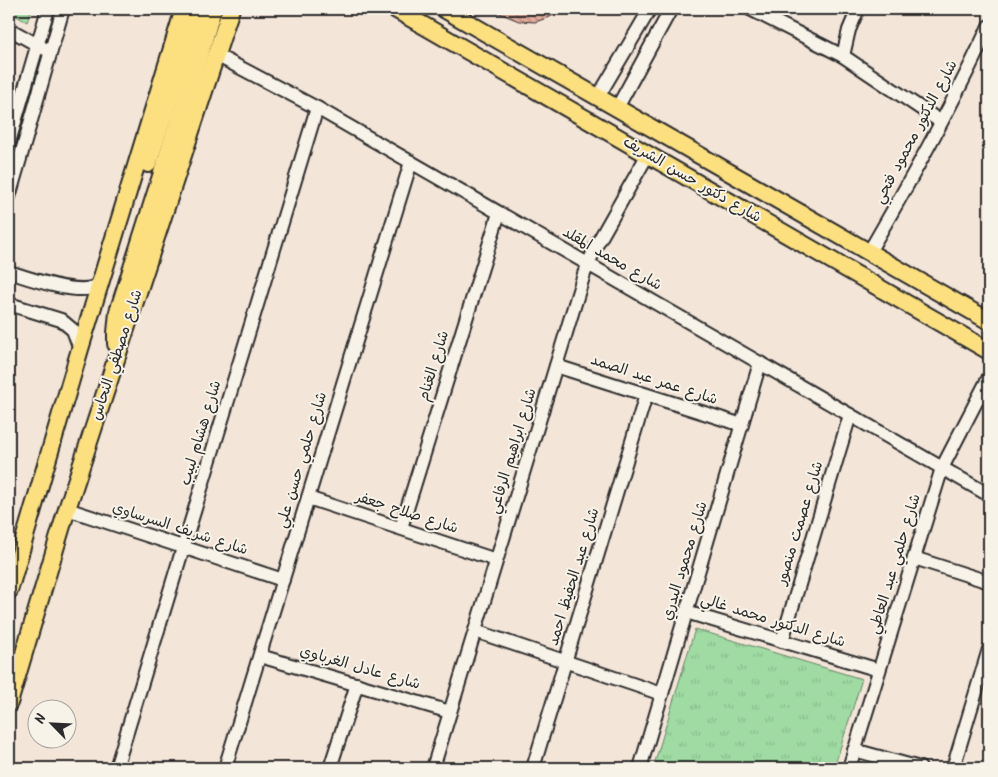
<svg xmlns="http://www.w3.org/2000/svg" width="998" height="777" font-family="Kalam,'Playpen Sans Arabic',sans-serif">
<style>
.green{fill:#9fdba2;stroke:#658366}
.park{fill:url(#park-tufts);stroke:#658366}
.building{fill:url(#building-back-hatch);stroke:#2b2b2b}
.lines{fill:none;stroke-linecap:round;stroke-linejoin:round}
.minor-casing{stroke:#2b2b2b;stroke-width:16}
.major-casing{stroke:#2b2b2b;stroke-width:20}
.minor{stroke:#f7f3e8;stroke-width:12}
.major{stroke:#fce080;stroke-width:16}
.labels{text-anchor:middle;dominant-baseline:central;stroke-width:4;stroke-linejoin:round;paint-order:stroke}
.street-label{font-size:15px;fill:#2b2b2b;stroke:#f7f3e8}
</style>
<defs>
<pattern id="park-tufts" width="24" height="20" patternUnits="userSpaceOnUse" patternTransform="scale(1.25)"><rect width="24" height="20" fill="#9fdba2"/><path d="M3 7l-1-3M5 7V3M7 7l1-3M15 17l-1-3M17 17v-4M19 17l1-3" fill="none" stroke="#89bc8c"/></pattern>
<pattern id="building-back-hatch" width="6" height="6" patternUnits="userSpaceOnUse" patternTransform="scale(1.25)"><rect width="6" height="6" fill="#e6ad9d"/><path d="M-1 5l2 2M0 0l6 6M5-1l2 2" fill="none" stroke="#bb8d80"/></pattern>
</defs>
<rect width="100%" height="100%" fill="#f4e5d9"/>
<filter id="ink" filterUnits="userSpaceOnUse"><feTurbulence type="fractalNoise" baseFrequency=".02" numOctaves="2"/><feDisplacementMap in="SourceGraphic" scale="10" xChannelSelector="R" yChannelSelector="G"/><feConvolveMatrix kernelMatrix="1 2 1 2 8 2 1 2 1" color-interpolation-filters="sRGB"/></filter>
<g filter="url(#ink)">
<path class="green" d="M9,9H32L27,22L9,12Z"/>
<path class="park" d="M695,629L862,679L834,768H665L654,765Z"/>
<path class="building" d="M489,9H562L550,17L535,22L519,21Z"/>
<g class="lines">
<defs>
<g id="minor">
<path d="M750,9L843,56L941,122"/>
<path d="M9,29L45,49"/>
<path d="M216,55L317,108L989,495"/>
<path d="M843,56L849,30L858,9"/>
<path d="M598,97L650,9"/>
<path d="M617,108L671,9"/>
<path d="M9,142L48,9"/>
<path d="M9,197L63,9"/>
<path d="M869,252C912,178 954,103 989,26"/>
<path d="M9,272C28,278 76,295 94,287C97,285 98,283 101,282"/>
<path d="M9,304L61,320L73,330L80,349"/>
<path d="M556,366L742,425"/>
<path d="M308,498L496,560"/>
<path d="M67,509L283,580"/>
<path d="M401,528L499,213"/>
<path d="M914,558L989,582"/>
<path d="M686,612L879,670"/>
<path d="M475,631L662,694"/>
<path d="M782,641L850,415"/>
<path d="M260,656L450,712"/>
<path d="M854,750L920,768"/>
<path d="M116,768L317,108"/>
<path d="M225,768L411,162"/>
<path d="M330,768L357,684"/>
<path d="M433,768L584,274L596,246L648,154"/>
<path d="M533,768L646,395"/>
<path d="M640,768L760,363"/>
<path d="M849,768L942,468L989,377"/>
<path d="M953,768L989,649"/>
</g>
<g id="major">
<path d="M395,9L989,351"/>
<path d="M444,9L989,321"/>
<path d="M148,164L185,50L197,9"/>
<path d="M116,344V333L118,312L200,53L213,9"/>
<path d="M9,591L80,349L184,9"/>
<path d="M9,703L67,509L231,9"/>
</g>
</defs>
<use href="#minor" class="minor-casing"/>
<use href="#major" class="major-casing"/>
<use href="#minor" class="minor"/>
<use href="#major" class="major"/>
</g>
</g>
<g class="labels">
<g class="street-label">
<text transform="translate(916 132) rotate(-62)">شارع الدكتور محمود فتحي</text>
<text transform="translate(692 180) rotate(30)">شارع دكتور حسن الشريف</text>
<text transform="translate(612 259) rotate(30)">شارع محمد المقلد</text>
<text transform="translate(117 355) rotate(-72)">شارع مصطفي النحاس</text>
<text transform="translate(434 366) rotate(-73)">شارع الغنام</text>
<text transform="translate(654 380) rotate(18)">شارع عمر عبد الصمد</text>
<text transform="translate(201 433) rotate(-73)">شارع هشام لبيب</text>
<text transform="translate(513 451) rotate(-73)">شارع ابراهيم الرفاعي</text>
<text transform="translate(302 460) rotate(-73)">شارع حلمي حسن علي</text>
<text transform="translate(407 513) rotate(18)">شارع صلاح جعفر</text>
<text transform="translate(800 523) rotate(-73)">شارع عصمت منصور</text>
<text transform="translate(180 529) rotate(18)">شارع شريف السرساوي</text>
<text transform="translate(685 561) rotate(-73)">شارع محمود البدري</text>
<text transform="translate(895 564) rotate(-73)">شارع حلمي عبد العاطي</text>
<text transform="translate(574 577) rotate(-73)">شارع عبد الحفيظ احمد</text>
<text transform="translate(773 621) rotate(17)">شارع الدكتور محمد غالي</text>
<text transform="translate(360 668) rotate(16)">شارع عادل الغرباوي</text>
</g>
</g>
<rect width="998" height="777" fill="none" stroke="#f7f3e8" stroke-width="30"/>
<rect x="15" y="15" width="968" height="747" fill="none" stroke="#2b2b2b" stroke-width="2" filter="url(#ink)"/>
<g transform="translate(52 724) rotate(294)"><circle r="24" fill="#f7f3e8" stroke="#a5a39c"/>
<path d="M0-4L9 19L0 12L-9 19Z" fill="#2b2b2b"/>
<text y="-8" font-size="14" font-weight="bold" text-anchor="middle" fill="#2b2b2b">N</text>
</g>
</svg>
